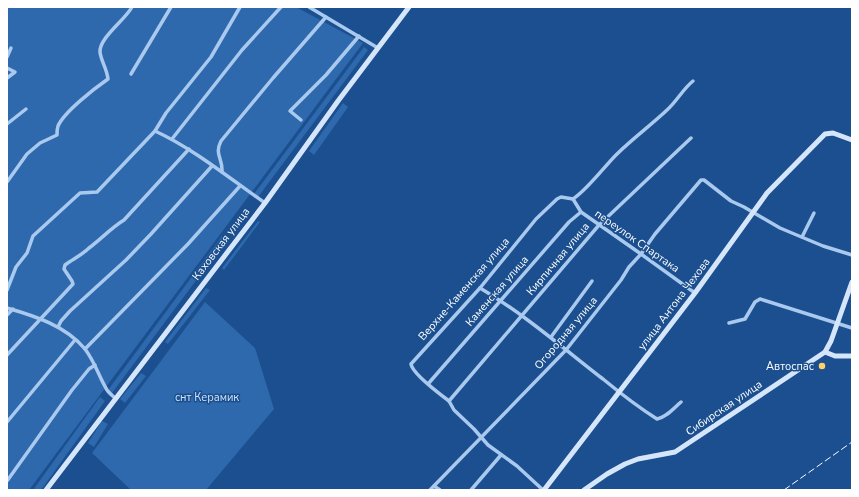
<svg xmlns="http://www.w3.org/2000/svg" width="859" height="497" font-family="'Nunito Sans',sans-serif">
<style>
.green{fill:#2e69ad}
.lines{fill:none;stroke-linecap:round;stroke-linejoin:round}
.street{stroke:#a9c9ee;stroke-width:3.5}
.secondary{stroke:#d6e6fa;stroke-width:5}
.rail{stroke:#fff;stroke-width:1;stroke-dasharray:7 3;stroke-linecap:butt}
.poi-dot{fill:#ffd166;stroke:#1b4f8f;stroke-width:1.5}
.labels{text-anchor:middle;dominant-baseline:central;stroke-width:3;stroke-linejoin:round;paint-order:stroke}
.street-label{font-size:11px;fill:#fff;stroke:#1b4f8f}
.poi-label{font-size:11px;fill:#fff;stroke:#1b4f8f;text-anchor:end}
.park-label{font-size:11px;fill:#cfe3fa;stroke:#1b4f8f}
</style>
<rect width="100%" height="100%" fill="#1b4f8f"/>
<g class="green">
<path d="M7,7H296L363,43L29,490H7Z"/>
<path d="M364,47L368,50L258,197L254,194Z"/>
<path d="M343,103L348,107L314,155L309,151Z"/>
<path d="M258,221L260,222L224,270L222,268Z"/>
<path d="M222,236L227,239L112,393L108,390Z"/>
<path d="M206,288L210,290L168,344L165,342Z"/>
<path d="M205,302L255,348L274,409L206,490H131L92,453Z"/>
<path d="M141,373L146,376L125,403L120,399Z"/>
<path d="M100,397L105,401L41,490H33Z"/>
<path d="M102,421L108,424L94,447L88,443Z"/>
</g>
<g class="lines">
<g class="street">
<path d="M309,7L378,48"/>
<path d="M7,57L11,48"/>
<path d="M7,68L15,72L7,78"/>
<path d="M131,74L171,7"/>
<path d="M301,120L290,111L326,75L359,36"/>
<path d="M7,124L26,109"/>
<path d="M155,131C194,149 229,178 265,203"/>
<path d="M172,139L242,50L281,7"/>
<path d="M222,172C223,158 214,155 221,141L273,78L326,17"/>
<path d="M7,182L27,154L40,143L57,135C57,132 57,129 58,126C64,112 95,88 108,79C107,69 101,61 100,52C99,38 125,20 132,7"/>
<path d="M573,199C587,190 604,167 616,155C632,139 650,126 667,110C677,101 683,89 693,81"/>
<path d="M573,199L581,212L641,254L695,293"/>
<path d="M802,237L814,213"/>
<path d="M480,288C524,314 563,348 603,379C620,393 638,407 657,419C667,417 674,408 681,402"/>
<path d="M7,290L16,267L27,253L33,236L80,193L97,192L155,131L166,113L211,57L240,7"/>
<path d="M7,308C35,316 66,326 85,349C95,362 99,377 107,390C109,393 113,396 116,399"/>
<path d="M7,315L13,309"/>
<path d="M729,323L745,319L755,302L760,299L852,328"/>
<path d="M58,327L61,321L70,311L126,260L151,234L212,166"/>
<path d="M551,337L592,281"/>
<path d="M85,349L188,244L240,186"/>
<path d="M7,355L73,284L72,281L64,269L65,265C73,259 82,255 89,248C101,239 111,228 124,220L189,149"/>
<path d="M428,384L569,222L581,212"/>
<path d="M449,401L599,225L691,138"/>
<path d="M449,401C441,395 412,373 411,364L480,288L536,219L557,199L561,197L573,199"/>
<path d="M449,401L454,410L474,429L488,445L517,466L543,490"/>
<path d="M7,422L75,340"/>
<path d="M7,481L72,390L89,369L95,365"/>
<path d="M434,486L440,490"/>
<path d="M430,490L566,350L621,280L629,267L641,254L655,234L701,180H704L731,201L744,207L780,228L823,246L852,255"/>
<path d="M471,490L501,455"/>
</g>
<g class="secondary">
<path d="M825,352L835,356H852"/>
<path d="M46,490L265,203L338,101L409,7"/>
<path d="M544,490L695,293L767,193L825,134L833,133L852,140"/>
<path d="M584,490L607,474L625,464L638,459L675,452L825,352L831,341L852,282"/>
</g>
<path class="rail" d="M784,490L852,442"/>
</g>
<circle class="poi-dot" cx="822" cy="366" r="4"/>
<g class="labels">
<g class="street-label">
<text transform="translate(637 241) rotate(35)">переулок Спартака</text>
<text transform="translate(221 244) rotate(-53)">Каховская улица</text>
<text transform="translate(558 259) rotate(-50)">Кирпичная улица</text>
<text transform="translate(464 289) rotate(-49)">Верхне-Каменская улица</text>
<text transform="translate(497 291) rotate(-49)">Каменская улица</text>
<text transform="translate(674 304) rotate(-53)">улица Антона Чехова</text>
<text transform="translate(566 333) rotate(-50)">Огородная улица</text>
<text transform="translate(724 408) rotate(-34)">Сибирская улица</text>
</g>
<g class="poi-label">
<text x="814" y="366">Автоспас</text>
</g>
<g class="park-label">
<text x="207" y="397">снт Керамик</text>
</g>
</g>
<rect width="859" height="497" fill="none" stroke="#ffffff" stroke-width="16"/>
</svg>
